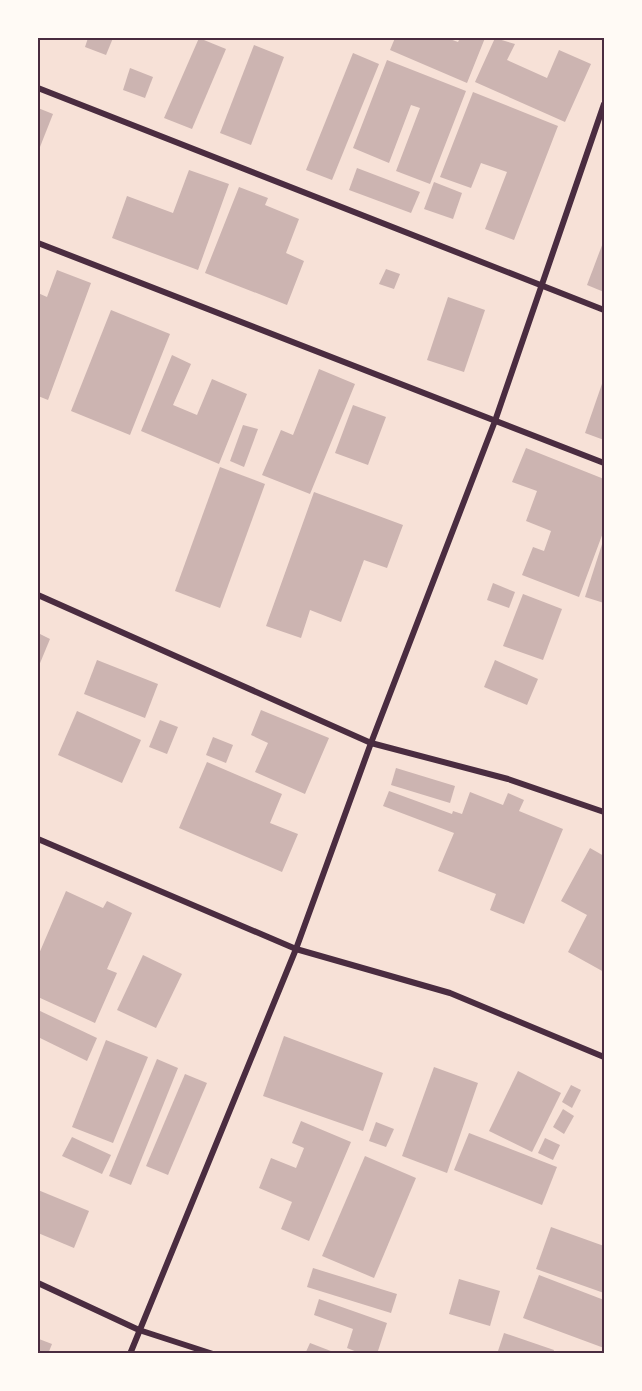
<svg xmlns="http://www.w3.org/2000/svg" width="642" height="1391" font-family="Mulish,sans-serif">
<style>
.building{fill:#ccb4b1}
.lines{fill:none;stroke-linecap:round;stroke-linejoin:round}
.minor{stroke:#4a2c40;stroke-width:6}
.neatline{fill:none;stroke:#4a2c40;stroke-width:2}
</style>
<rect width="100%" height="100%" fill="#f7e1d7"/>
<g class="building">
<path d="M88,38H113L106,55L85,47Z"/>
<path d="M199,38L226,49L192,129L164,118Z"/>
<path d="M395,38H447L458,42L460,38H485L467,83L390,50Z"/>
<path d="M495,38L515,44L507,60L547,78L559,50L591,64L565,122L475,82Z"/>
<path d="M254,45L284,57L251,145L220,133Z"/>
<path d="M353,53L379,64L332,180L306,170Z"/>
<path d="M387,60L466,91L430,184L396,171L420,108L411,105L389,163L353,148Z"/>
<path d="M130,68L153,77L145,98L123,90Z"/>
<path d="M473,92L558,126L514,240L485,229L507,172L481,163L471,188L440,177Z"/>
<path d="M38,108L53,114L38,152Z"/>
<path d="M357,168L420,192L411,213L349,190Z"/>
<path d="M189,170L229,184L198,270L112,238L127,196L173,213Z"/>
<path d="M434,182L462,193L453,219L424,209Z"/>
<path d="M239,187L268,198L265,205L299,219L286,253L304,261L287,305L205,273Z"/>
<path d="M604,240V292L587,285Z"/>
<path d="M386,269L400,274L394,289L379,284Z"/>
<path d="M57,270L91,283L48,400L38,396V293L47,297Z"/>
<path d="M448,297L485,310L464,372L427,360Z"/>
<path d="M111,310L170,334L130,435L71,411Z"/>
<path d="M172,355L191,364L173,405L197,415L212,379L247,394L219,464L141,431Z"/>
<path d="M319,369L355,384L310,494L262,475L281,430L293,435Z"/>
<path d="M604,378V440L585,433Z"/>
<path d="M353,405L386,417L368,465L335,453Z"/>
<path d="M243,425L258,429L244,467L230,461Z"/>
<path d="M526,448L604,479V530L579,597L522,575L533,547L544,551L551,531L526,521L537,491L512,482Z"/>
<path d="M220,467L265,484L220,608L175,591Z"/>
<path d="M314,492L403,525L387,568L364,560L341,622L310,610L301,638L266,626Z"/>
<path d="M604,538V603L585,597Z"/>
<path d="M493,583L515,592L509,608L487,600Z"/>
<path d="M523,594L562,609L543,660L503,646Z"/>
<path d="M38,633L50,639L38,668Z"/>
<path d="M97,660L158,684L145,718L84,694Z"/>
<path d="M495,660L538,679L527,705L484,687Z"/>
<path d="M261,710L329,738L305,794L255,772L268,743L251,735Z"/>
<path d="M77,711L141,740L122,783L58,755Z"/>
<path d="M160,720L178,727L167,754L149,747Z"/>
<path d="M213,737L233,745L226,763L206,755Z"/>
<path d="M207,762L282,794L270,823L298,834L282,872L179,828Z"/>
<path d="M396,768L455,786L450,803L391,785Z"/>
<path d="M389,791L452,814L453,811L462,814L470,792L503,805L508,793L524,800L519,811L563,829L524,924L490,910L496,894L438,871L454,833L383,806Z"/>
<path d="M590,848L604,856V972L568,952L587,915L561,901Z"/>
<path d="M66,891L103,908L107,901L132,913L107,969L117,973L95,1023L38,997V956Z"/>
<path d="M143,955L182,974L156,1028L117,1010Z"/>
<path d="M38,1010L97,1038L87,1061L38,1037Z"/>
<path d="M284,1036L383,1073L363,1131L263,1096Z"/>
<path d="M106,1040L148,1057L113,1143L72,1127Z"/>
<path d="M157,1059L178,1068L131,1185L109,1176Z"/>
<path d="M434,1067L478,1083L447,1173L402,1156Z"/>
<path d="M518,1071L561,1093L532,1152L489,1131Z"/>
<path d="M185,1074L207,1083L168,1175L146,1166Z"/>
<path d="M571,1085L581,1090L572,1108L562,1102Z"/>
<path d="M563,1109L574,1116L564,1134L553,1127Z"/>
<path d="M301,1121L351,1142L309,1241L281,1229L292,1202L259,1188L271,1158L296,1168L304,1148L292,1143Z"/>
<path d="M376,1122L394,1129L386,1147L369,1141Z"/>
<path d="M469,1133L557,1167L542,1205L454,1170Z"/>
<path d="M72,1137L111,1155L102,1174L62,1156Z"/>
<path d="M545,1138L560,1145L553,1160L538,1153Z"/>
<path d="M365,1156L416,1178L374,1278L322,1256Z"/>
<path d="M38,1190L89,1211L74,1248L38,1233Z"/>
<path d="M551,1227L604,1246V1293L536,1269Z"/>
<path d="M313,1268L397,1294L391,1313L307,1287Z"/>
<path d="M539,1275L604,1300V1348L523,1318Z"/>
<path d="M459,1279L500,1291L490,1326L449,1314Z"/>
<path d="M319,1299L387,1323L377,1354H362L347,1348L353,1329L314,1315Z"/>
<path d="M504,1333L554,1350L553,1354H497Z"/>
<path d="M39,1339L52,1344L48,1354H38Z"/>
<path d="M310,1343L336,1353V1354H305Z"/>
</g>
<g class="lines">
<g class="minor">
<path d="M38,88L604,310"/>
<path d="M38,243L604,463"/>
<path d="M38,595L371,743L508,779L604,812"/>
<path d="M38,839L296,949L450,993L604,1057"/>
<path d="M38,1283L139,1330L213,1354"/>
<path d="M130,1354L296,949L371,743L495,421L604,104"/>
</g>
</g>
<rect width="642" height="1391" fill="none" stroke="#fffaf5" stroke-width="78"/>
<rect x="39" y="39" width="564" height="1313" class="neatline"/>
</svg>
